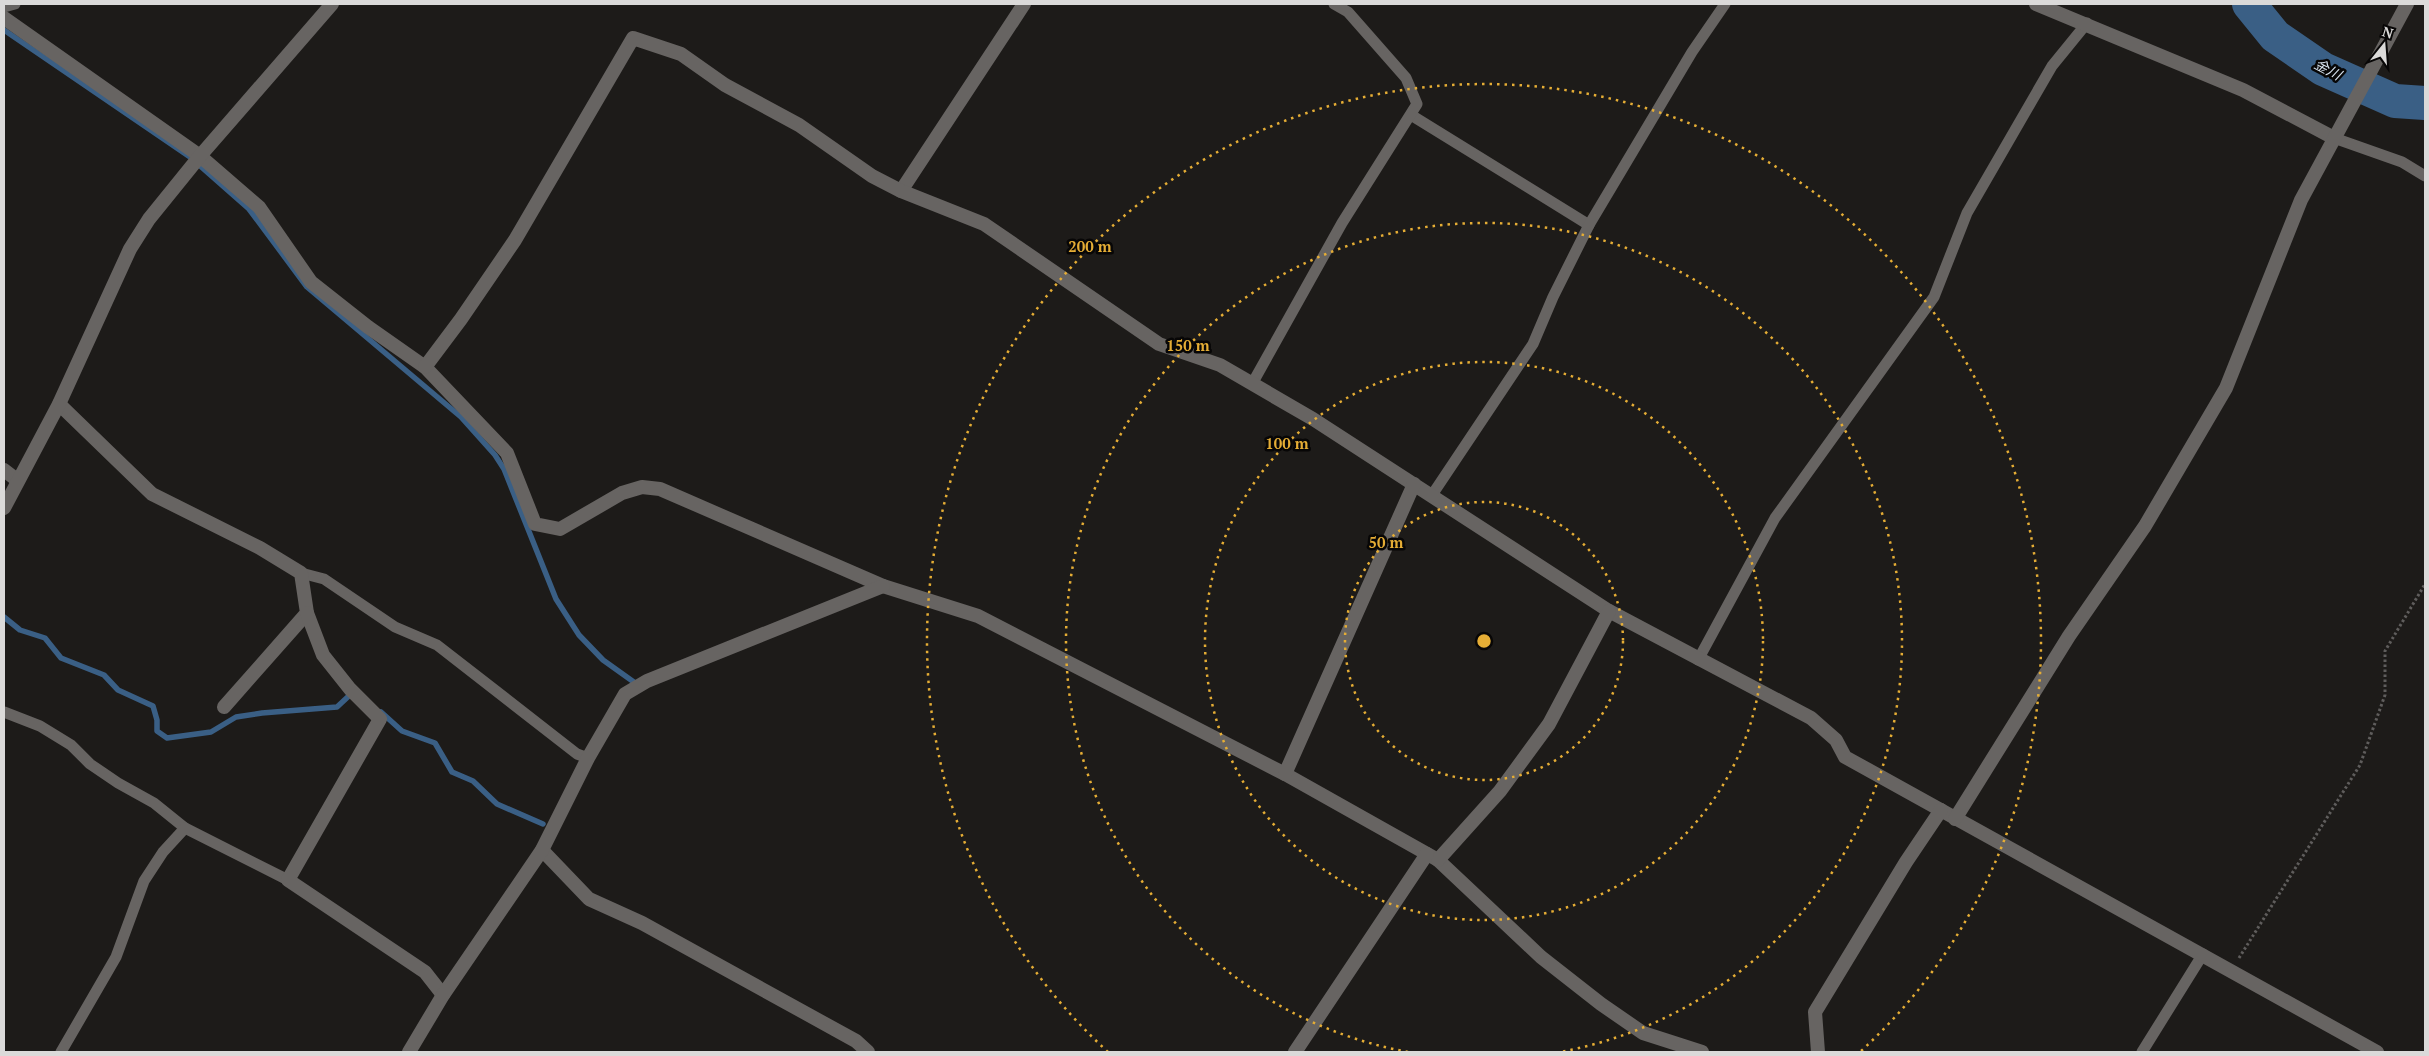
<svg xmlns="http://www.w3.org/2000/svg" width="2429" height="1056" font-family="'PT Serif','Noto Sans JP',serif">
<style>
.lines{fill:none;stroke-linecap:round;stroke-linejoin:round}
.stream{stroke:#3a5f85;stroke-width:5.5}
.river{stroke:#3a5f85;stroke-width:34}
.path{stroke:#5f5d5c;stroke-width:3;stroke-dasharray:2.5 2.5;stroke-linecap:butt}
.service{stroke:#676462;stroke-width:11}
.minor{stroke:#676462;stroke-width:14}
.ring{fill:none;stroke:#e5ad35;stroke-width:2.5;stroke-dasharray:2.5 5}
.labels{text-anchor:middle;dominant-baseline:central;stroke-width:5;stroke-linejoin:round;paint-order:stroke}
.water-label{font-size:14px;font-style:italic;fill:#d9e5f1;stroke:#070606}
.centre{fill:#e5ad35;stroke:#070606;stroke-width:2.5}
.ring-label{font-size:15px;text-anchor:middle;font-weight:bold;fill:#e5ad35;stroke:#070606;stroke-width:5;stroke-linejoin:round;paint-order:stroke}
</style>
<rect width="100%" height="100%" fill="#1d1b19"/>
<g class="lines">
<g class="stream">
<path d="M4,30L190,157L249,209L307,287L461,417L495,455L504,469L556,599L579,635L603,660L638,685"/>
<path d="M4,617L20,630L45,638L61,658L104,675L118,690L153,706L157,720V731L167,738L211,732L236,717L262,713L337,707L352,693"/>
<path d="M381,712L402,731L435,743L452,772L473,781L497,804L543,824"/>
</g>
<path class="river" d="M2249,4L2275,36L2323,69L2395,101L2425,103"/>
<path class="path" d="M2239,958L2360,765L2385,695V651L2425,584"/>
<g class="service">
<path d="M4,7L15,4"/>
<path d="M1411,115L1589,225"/>
<path d="M2334,138L2402,162L2425,176"/>
<path d="M1252,384L1342,223L1417,104L1406,78L1348,12L1334,4"/>
<path d="M1432,495L1533,344L1553,297L1589,225L1692,52L1725,4"/>
<path d="M301,573L324,579L395,627L437,645L577,754L588,758"/>
<path d="M1698,660L1775,518L1934,297L1967,213L2052,66L2087,23"/>
<path d="M4,712L40,726L71,745L90,764L118,783L154,803L185,828L288,880"/>
<path d="M61,1052L116,957L144,881L163,852L185,828"/>
<path d="M2142,1052L2203,954"/>
</g>
<g class="minor">
<path d="M2036,4L2243,90L2334,138"/>
<path d="M4,18L200,156L259,207L311,282L368,327L425,367L507,453L535,524L560,529L622,493L642,487L660,489L883,586L978,616L1285,774L1438,860L1541,957L1601,1004L1643,1033L1702,1052"/>
<path d="M901,191L1024,4"/>
<path d="M425,367L461,319L515,240L633,38L681,54L725,85L799,125L872,176L901,191L984,224L1159,344L1220,365L1313,419L1609,611L1811,718L1836,740L1845,757L2377,1052"/>
<path d="M59,404L152,494L260,548L301,573L307,613L224,707"/>
<path d="M4,470L17,480"/>
<path d="M4,508L59,404L130,249L149,219L200,156L332,4"/>
<path d="M307,613L323,655L350,689L380,719L288,880L425,972L443,995"/>
<path d="M1285,774L1414,484"/>
<path d="M1955,819L2069,636L2145,526L2226,388L2301,200L2407,4"/>
<path d="M542,850L589,899L642,923L856,1041L868,1052"/>
<path d="M1438,860L1500,791L1549,724L1609,611"/>
<path d="M409,1052L443,995L542,850L588,758L625,694L647,681L883,586"/>
<path d="M1295,1052L1427,854"/>
<path d="M1818,1052L1815,1012L1906,862L1941,810"/>
</g>
</g>
<g class="ring">
<circle cx="1484" cy="641" r="139"/>
<circle cx="1484" cy="641" r="279"/>
<path d="M1408 1052A418 418 0 1 1 1560 1052"/>
<path d="M1108 1052A557 557 0 1 1 1860 1052"/>
</g>
<g class="labels">
<g class="water-label">
<text transform="translate(2328 69) rotate(28)">金川</text>
</g>
</g>
<circle cx="1484" cy="641" r="8" class="centre"/>
<g class="ring-label">
<text x="1090" y="252">200 m</text>
<text x="1188" y="351">150 m</text>
<text x="1287" y="449">100 m</text>
<text x="1386" y="548">50 m</text>
</g>
<rect width="2429" height="1056" fill="none" stroke="#dbdad9" stroke-width="10"/>
<g transform="translate(2384 45) rotate(17)" stroke="#070606" stroke-width="4" paint-order="stroke">
<path d="M0-4L9 19L0 12L-9 19Z" fill="#dbdad9"/>
<text y="-8" font-size="14" font-weight="bold" text-anchor="middle" fill="#dbdad9">N</text>
</g>
</svg>
